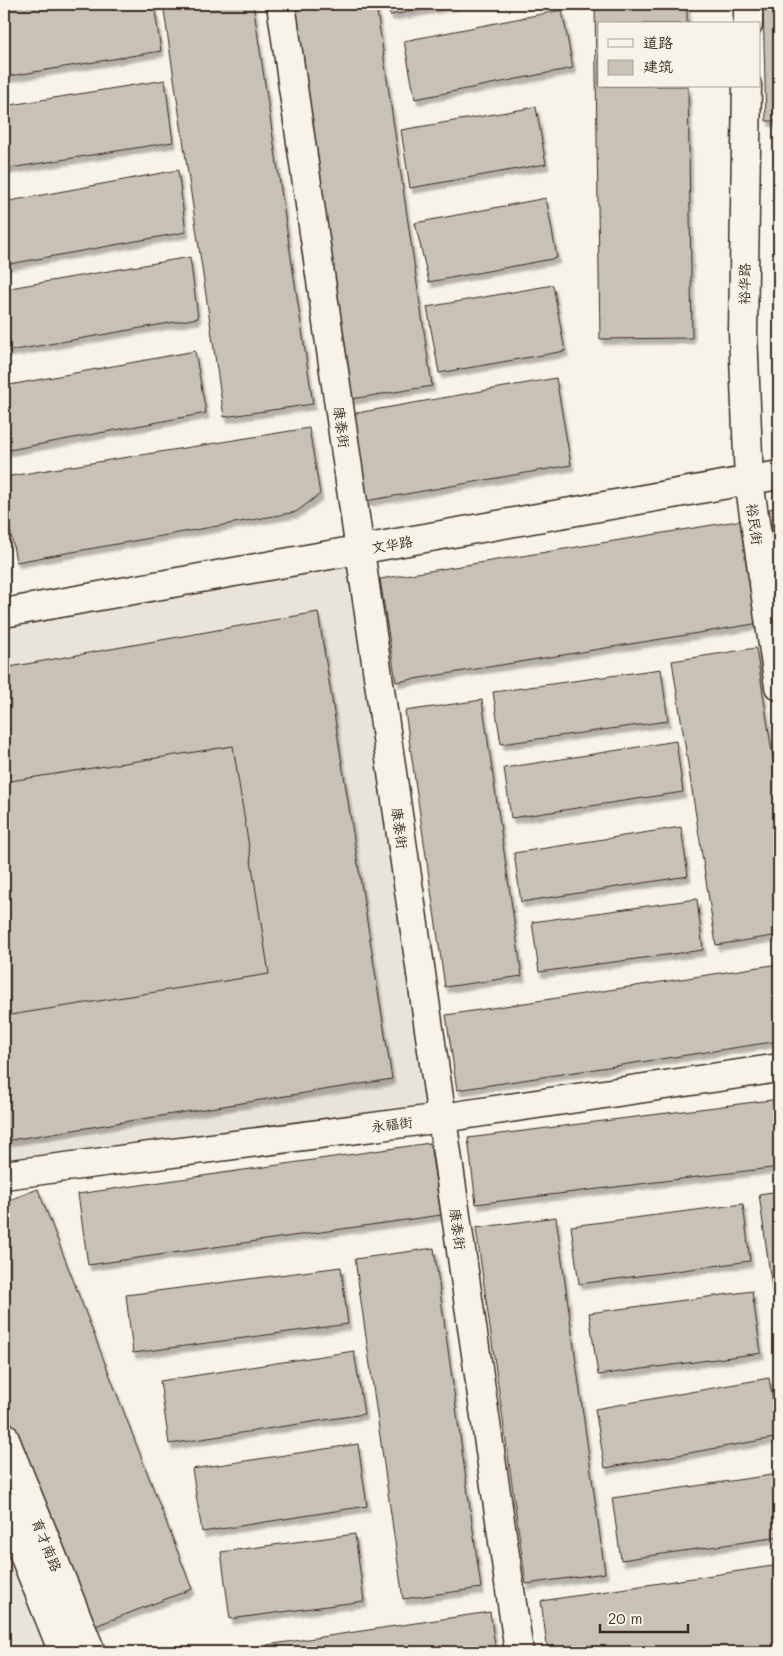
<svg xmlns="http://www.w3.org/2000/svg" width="783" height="1656" font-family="Mali,'LXGW WenKai TC',sans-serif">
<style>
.built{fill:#e9e4d9}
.building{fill:#c8c1b6;stroke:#3b2a1e;filter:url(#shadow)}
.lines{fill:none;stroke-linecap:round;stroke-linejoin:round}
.minor-casing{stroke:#3b2a1e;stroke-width:31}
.tertiary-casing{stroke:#3b2a1e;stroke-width:31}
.minor{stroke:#f7f3e8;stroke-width:28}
.tertiary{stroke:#f7f3e8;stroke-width:28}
.labels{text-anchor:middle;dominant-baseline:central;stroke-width:4;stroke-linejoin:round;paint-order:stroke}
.street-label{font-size:14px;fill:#3b2a1e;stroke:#f7f3e8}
</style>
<defs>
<filter id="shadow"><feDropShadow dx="3" dy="5.5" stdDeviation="1" flood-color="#0004"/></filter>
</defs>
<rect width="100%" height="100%" fill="#f7f3e8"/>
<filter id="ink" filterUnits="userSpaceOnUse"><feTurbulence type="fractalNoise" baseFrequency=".02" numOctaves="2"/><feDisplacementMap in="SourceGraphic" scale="10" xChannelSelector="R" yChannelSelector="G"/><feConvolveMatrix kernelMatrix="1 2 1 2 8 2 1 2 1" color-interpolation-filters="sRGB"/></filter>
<g filter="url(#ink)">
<g class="built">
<path d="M360,550L442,1118L4,1175V613Z"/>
<path d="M4,1479L74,1652H4Z"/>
</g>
<g class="building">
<path d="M16,4H154L161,51L4,77V6Z"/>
<path d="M163,4H253L313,404L224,417Z"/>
<path d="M292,4H376L432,386L351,399Z"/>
<path d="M387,4H456L390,15Z"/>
<path d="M595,4H687V24H599V86H688L692,338L600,339Z"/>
<path d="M763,4H779V121H766Z"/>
<path d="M562,10L573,68L415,99L404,41Z"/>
<path d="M165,80L173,142L4,169V106Z"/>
<path d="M536,107L546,164L410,188L401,130Z"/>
<path d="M778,160H779V215Z"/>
<path d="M178,170L186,232L4,265V202Z"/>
<path d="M546,198L557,258L429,282L415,223Z"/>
<path d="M190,257L198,318L4,352V289Z"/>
<path d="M553,285L565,351L439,373L427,307Z"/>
<path d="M195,351L206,413L4,451V386Z"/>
<path d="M556,378L571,465L366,501L351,414Z"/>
<path d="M309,428L320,494L296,512L16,562L4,494V477Z"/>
<path d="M779,507V574L769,509Z"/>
<path d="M743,520L760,623L396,682L380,579Z"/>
<path d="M318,612L392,1079L4,1141V668Z"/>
<path d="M756,648L779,798V935L716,945L672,661Z"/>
<path d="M661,669L668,721L501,744L493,692Z"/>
<path d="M482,700L522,976L445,987L405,711Z"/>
<path d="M676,741L683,792L511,818L504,768Z"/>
<path d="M233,746L269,974L4,1016V782Z"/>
<path d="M681,827L688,876L521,902L514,853Z"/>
<path d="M697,899L703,950L539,972L532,922Z"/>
<path d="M779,964V1041L457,1090L446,1015Z"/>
<path d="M779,1099V1167L476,1204L468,1138Z"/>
<path d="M430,1143L441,1215L88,1265L78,1194Z"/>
<path d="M38,1189L192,1589L90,1628L4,1402V1202Z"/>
<path d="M779,1191V1340L759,1194Z"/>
<path d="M743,1204L750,1261L579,1284L571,1226Z"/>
<path d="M556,1217L605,1573L526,1584L476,1228Z"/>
<path d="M434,1248L481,1588L403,1599L355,1259Z"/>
<path d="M341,1267L348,1324L133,1353L126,1295Z"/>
<path d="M752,1291L761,1353L598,1375L589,1313Z"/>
<path d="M354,1351L364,1414L169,1444L160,1381Z"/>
<path d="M769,1378L779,1437L605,1468L595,1409Z"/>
<path d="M358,1444L367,1506L202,1532L192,1469Z"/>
<path d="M779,1474V1537L621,1560L612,1498Z"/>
<path d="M355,1534L364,1601L230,1619L221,1552Z"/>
<path d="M779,1565V1645L729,1652H548L541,1601Z"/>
<path d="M490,1612L496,1652H268L267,1645Z"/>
</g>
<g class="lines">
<defs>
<g id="minor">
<path d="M281,4L519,1652"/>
<path d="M748,24V4"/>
<path d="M747,86L743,332L749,481L779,686"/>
<path d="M4,613L779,475"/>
<path d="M4,1175L442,1118L779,1068"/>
</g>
<g id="tertiary">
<path d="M4,1437L91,1652"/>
<path d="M4,1505L63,1652"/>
</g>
</defs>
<use href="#minor" class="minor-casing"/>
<use href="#tertiary" class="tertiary-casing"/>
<use href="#minor" class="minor"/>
<use href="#tertiary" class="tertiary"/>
</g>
</g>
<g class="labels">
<g class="street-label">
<text transform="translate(744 284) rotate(-89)">裕华路</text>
<text transform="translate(342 427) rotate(82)">康泰街</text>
<text transform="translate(755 524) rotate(82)">裕民街</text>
<text transform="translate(392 544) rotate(-10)">文华路</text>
<text transform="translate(400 828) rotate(82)">康泰街</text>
<text transform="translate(392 1124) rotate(-7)">永福街</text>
<text transform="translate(458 1229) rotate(82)">康泰街</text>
<text transform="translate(47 1545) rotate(68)">育才南路</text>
</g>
</g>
<rect width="783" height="1656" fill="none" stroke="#f7f3e8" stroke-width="20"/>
<rect x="10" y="10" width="763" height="1636" fill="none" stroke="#3b2a1e" stroke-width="2" filter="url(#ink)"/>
<rect x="598" y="22" width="162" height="65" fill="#f7f3e8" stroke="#aca397"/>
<rect x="608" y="39" width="25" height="8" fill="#f7f3e8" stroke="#aca397"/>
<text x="643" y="48" font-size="15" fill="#3b2a1e">道路</text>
<rect x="608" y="60" width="25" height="15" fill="#c8c1b6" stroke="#aca397"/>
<text x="643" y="72" font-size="15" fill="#3b2a1e">建筑</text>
<path d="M600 1624v8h88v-8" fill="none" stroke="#3b2a1e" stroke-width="2.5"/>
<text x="608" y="1624" font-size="15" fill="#3b2a1e" stroke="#f7f3e8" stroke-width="4" paint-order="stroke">20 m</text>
</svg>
